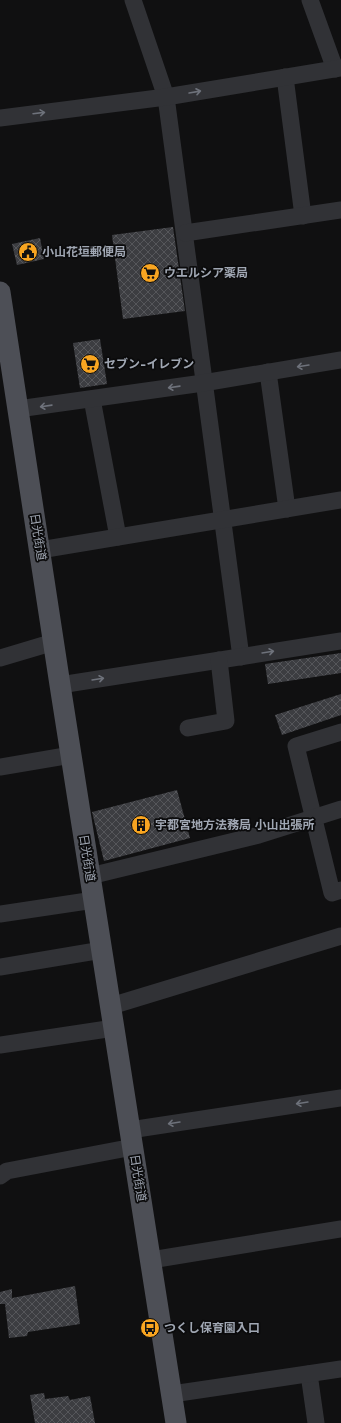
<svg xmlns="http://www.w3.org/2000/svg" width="341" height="1423" font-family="'Work Sans','Noto Sans JP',sans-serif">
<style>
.building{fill:url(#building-cross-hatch)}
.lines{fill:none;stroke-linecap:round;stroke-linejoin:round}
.minor{stroke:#313236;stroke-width:17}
.major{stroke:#4d4f56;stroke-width:21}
.oneway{stroke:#6e727b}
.labels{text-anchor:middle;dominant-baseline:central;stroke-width:3.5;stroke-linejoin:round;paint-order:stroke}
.poi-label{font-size:12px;font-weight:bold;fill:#a0a7b3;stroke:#0b0b0c;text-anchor:start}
.street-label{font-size:12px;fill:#a0a7b3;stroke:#0b0b0c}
</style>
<defs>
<pattern id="building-cross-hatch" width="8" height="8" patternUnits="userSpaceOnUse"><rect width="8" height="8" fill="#3c3d41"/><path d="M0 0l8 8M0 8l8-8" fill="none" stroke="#55565a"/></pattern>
</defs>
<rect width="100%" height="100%" fill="#101011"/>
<g class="building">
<path d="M173,227L185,311L123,319L112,235Z"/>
<path d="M40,238L44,259L17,265L12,244Z"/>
<path d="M100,339L107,384L80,388L73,343Z"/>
<path d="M341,653V673L268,684L265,664Z"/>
<path d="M341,694V715L282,735L275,715Z"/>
<path d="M177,790L190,838L104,861L92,812Z"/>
<path d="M75,1286L80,1324L28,1332L27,1336L9,1338L5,1304H0V1292L12,1289V1298Z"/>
<path d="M44,1393L45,1399L68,1396L70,1400L90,1396L95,1423H35L30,1395Z"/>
</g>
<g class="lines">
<g class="minor">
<path d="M133,0L166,97L241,657"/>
<path d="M310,0L335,69"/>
<path d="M285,77L303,216"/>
<path d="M0,118L166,97L341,68"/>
<path d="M185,233L341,210"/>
<path d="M268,372L287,509"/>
<path d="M92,399L118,537"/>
<path d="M18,409L203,383L341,360"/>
<path d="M40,550L341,500"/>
<path d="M0,658L54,642"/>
<path d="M60,685L341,641"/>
<path d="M188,728L226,721L219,660"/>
<path d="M341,732L296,746L332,893L341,890"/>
<path d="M0,767L71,755"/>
<path d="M90,876L259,835L341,809"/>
<path d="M0,914L94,900"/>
<path d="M0,967L102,950"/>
<path d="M111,1006L341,936"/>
<path d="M0,1045L114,1028"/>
<path d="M130,1130L341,1098"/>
<path d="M0,1176L7,1171L133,1147"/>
<path d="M151,1260L341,1229"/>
<path d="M309,1374L316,1423"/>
<path d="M172,1394L341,1369"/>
</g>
<path class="major" d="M0,292L60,685L176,1423"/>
</g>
<defs><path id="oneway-shaft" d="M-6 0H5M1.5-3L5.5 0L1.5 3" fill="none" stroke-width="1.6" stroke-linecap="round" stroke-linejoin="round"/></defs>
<g class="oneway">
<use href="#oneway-shaft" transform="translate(195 92) rotate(-10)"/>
<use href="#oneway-shaft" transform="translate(39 113) rotate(-7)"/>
<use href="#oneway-shaft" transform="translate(303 366) rotate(171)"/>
<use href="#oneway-shaft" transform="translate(174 387) rotate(172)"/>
<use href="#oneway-shaft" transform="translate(46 406) rotate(172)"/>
<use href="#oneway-shaft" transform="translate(268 652) rotate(-9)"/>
<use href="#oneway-shaft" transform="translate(98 679) rotate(-9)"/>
<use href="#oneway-shaft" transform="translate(302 1103) rotate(171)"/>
<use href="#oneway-shaft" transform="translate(174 1123) rotate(171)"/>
</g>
<defs>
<symbol id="civic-disc" viewBox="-11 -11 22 22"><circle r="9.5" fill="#f8a521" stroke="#0b0b0c"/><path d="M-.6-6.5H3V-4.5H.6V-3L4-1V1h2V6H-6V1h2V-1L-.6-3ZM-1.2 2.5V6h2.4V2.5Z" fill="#111"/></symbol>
<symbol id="supermarket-disc" viewBox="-11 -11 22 22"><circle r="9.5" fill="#f8a521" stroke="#0b0b0c"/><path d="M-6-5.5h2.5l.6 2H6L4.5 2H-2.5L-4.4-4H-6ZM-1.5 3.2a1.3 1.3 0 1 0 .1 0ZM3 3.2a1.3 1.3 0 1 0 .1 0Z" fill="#111"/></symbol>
<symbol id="building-disc" viewBox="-11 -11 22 22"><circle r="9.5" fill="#f8a521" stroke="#0b0b0c"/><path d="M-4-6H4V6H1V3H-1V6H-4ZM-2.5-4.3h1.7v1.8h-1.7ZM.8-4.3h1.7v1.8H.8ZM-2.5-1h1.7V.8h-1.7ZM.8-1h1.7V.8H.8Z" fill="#111"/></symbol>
<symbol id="bus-disc" viewBox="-11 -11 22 22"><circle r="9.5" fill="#f8a521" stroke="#0b0b0c"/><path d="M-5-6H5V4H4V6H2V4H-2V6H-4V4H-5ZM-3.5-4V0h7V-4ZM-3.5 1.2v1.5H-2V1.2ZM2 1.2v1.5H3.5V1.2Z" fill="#111"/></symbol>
</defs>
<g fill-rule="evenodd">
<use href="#civic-disc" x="17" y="241" width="22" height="22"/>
<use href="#supermarket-disc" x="139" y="262" width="22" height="22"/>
<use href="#supermarket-disc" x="79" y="353" width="22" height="22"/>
<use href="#building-disc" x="130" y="814" width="22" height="22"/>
<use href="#bus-disc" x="139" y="1317" width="22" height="22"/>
</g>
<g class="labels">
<g class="poi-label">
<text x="42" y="252">小山花垣郵便局</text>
<text x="164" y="273">ウエルシア薬局</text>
<text x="104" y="364">セブン-イレブン</text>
<text x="155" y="825">宇都宮地方法務局 小山出張所</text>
<text x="164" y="1328">つくし保育園入口</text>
</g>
<g class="street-label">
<text transform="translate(38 537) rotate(81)">日光街道</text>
<text transform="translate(87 858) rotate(81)">日光街道</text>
<text transform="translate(138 1178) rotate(81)">日光街道</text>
</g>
</g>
</svg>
